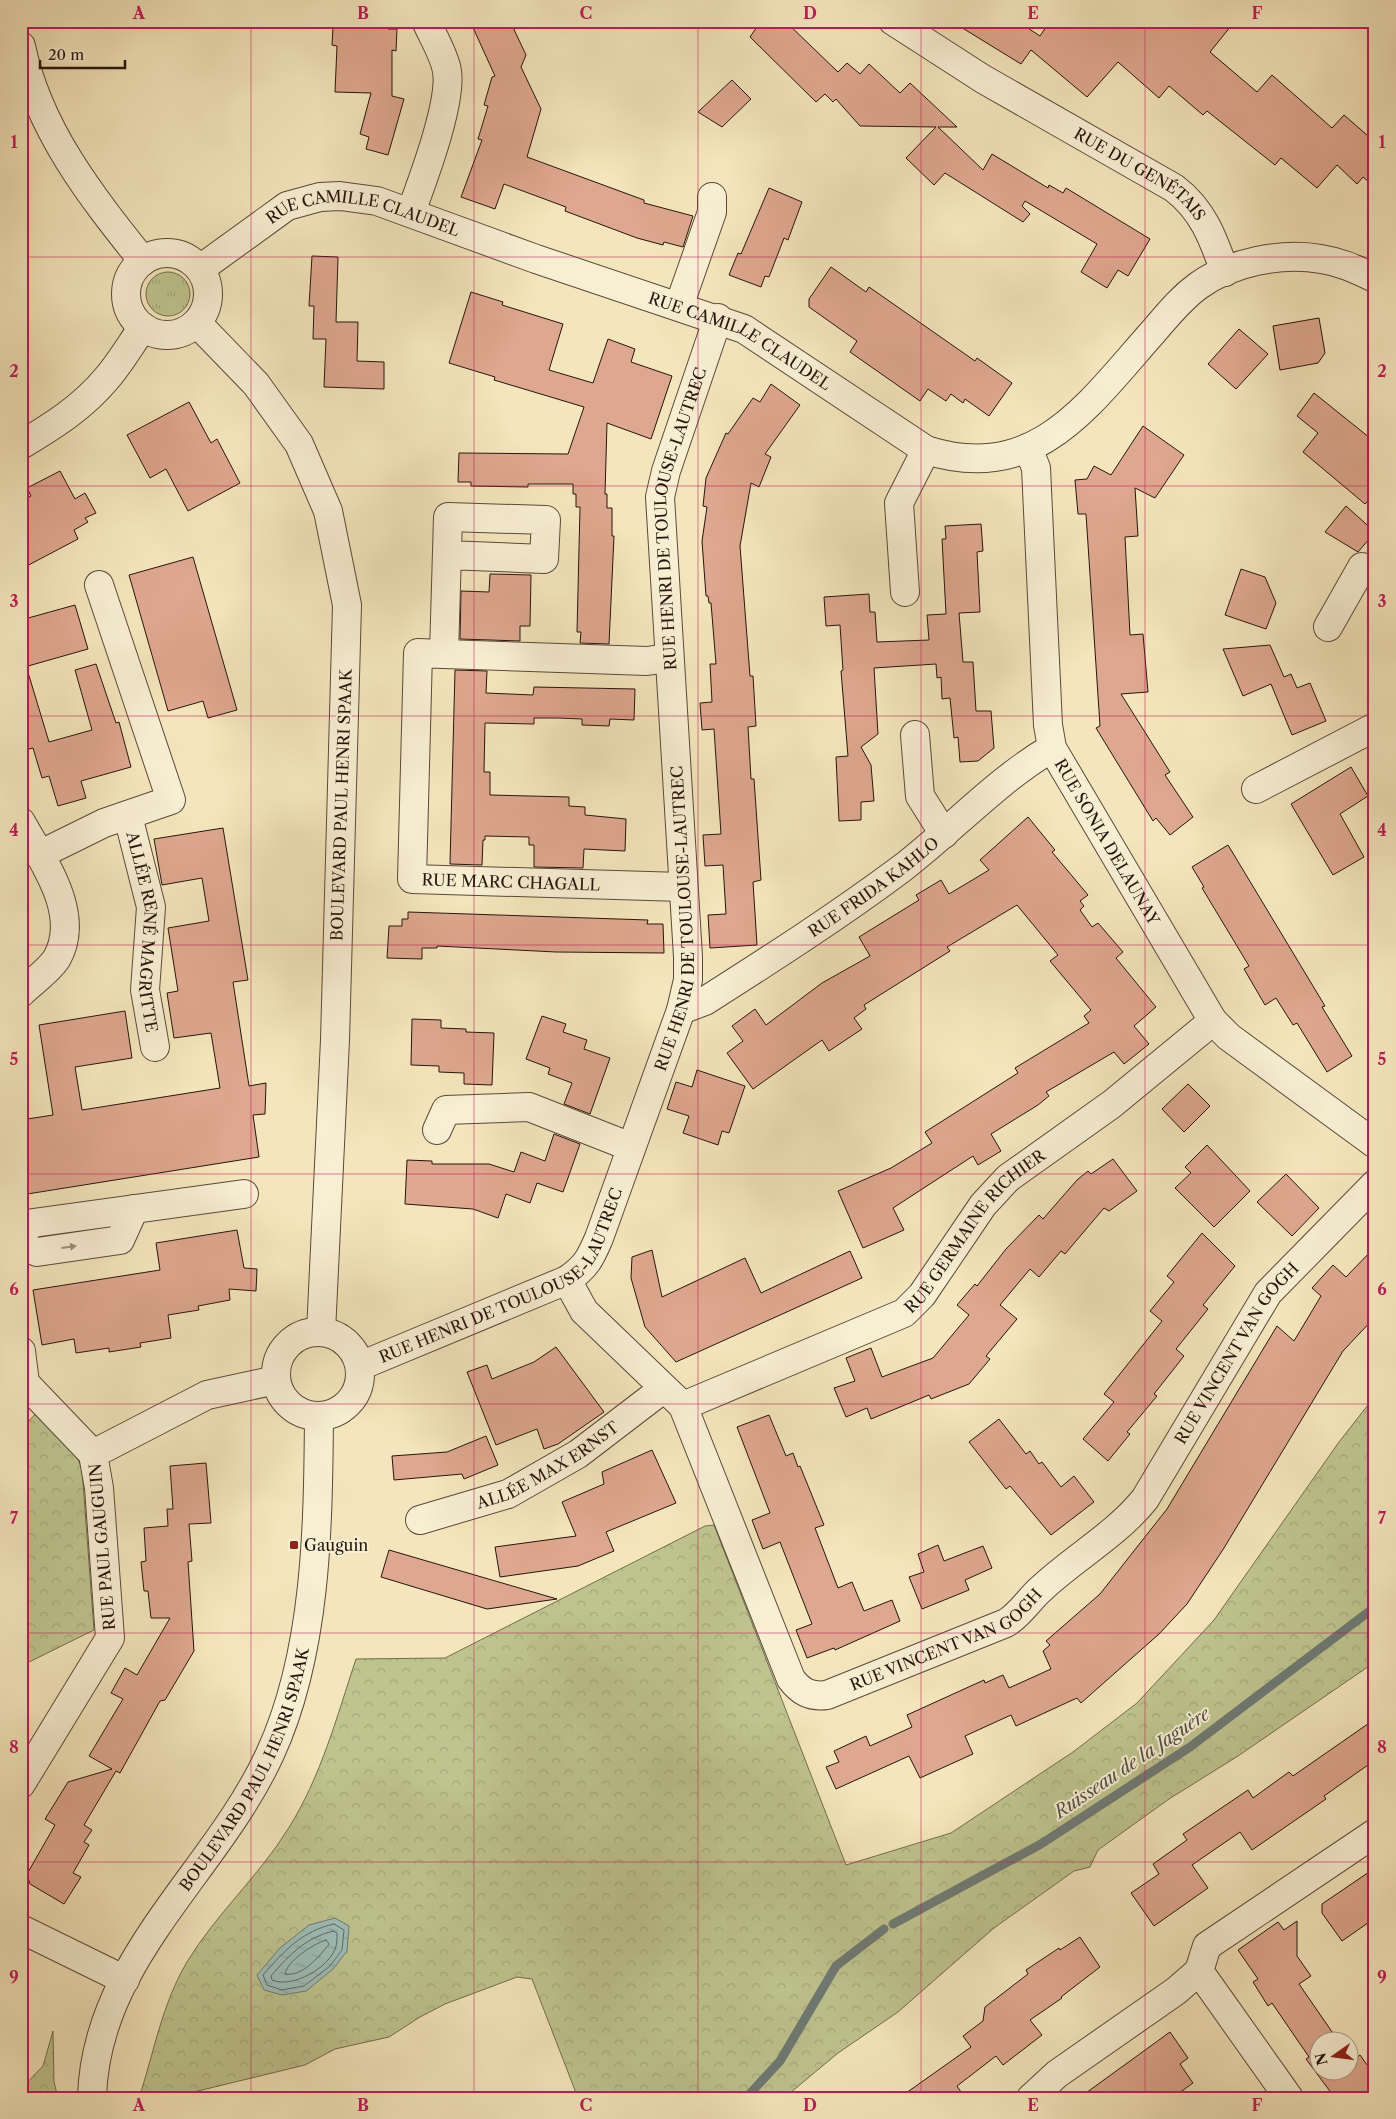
<svg xmlns="http://www.w3.org/2000/svg" width="1396" height="2119" font-family="'Libre Caslon Text',serif">
<style>
.grass{fill:url(#grass-tufts);stroke:#726c4e}
.park{fill:url(#park-crowns);stroke:#726c4e}
.water{fill:url(#water-ripples);stroke:#6e7a74}
.lines{fill:none;stroke-linecap:round;stroke-linejoin:round}
.shore{stroke:#626a62;stroke-width:1}
.stream{stroke:#6e7a74;stroke-width:9}
.building{fill:#dea78f;stroke:#26150d}
.minor-casing{stroke:#5a4939;stroke-width:30}
.minor{stroke:#f8efd3;stroke-width:28}
.oneway{fill:#9a8d7a}
.grid{fill:none;stroke:#c2185b;stroke-width:1;stroke-opacity:0.55}
.poi-dot{fill:#8f2418;stroke:#f8efd3;stroke-width:2}
.labels{text-anchor:middle;dominant-baseline:central;stroke-width:4;stroke-linejoin:round;paint-order:stroke}
.street-label{font-size:16px;fill:#26150d;stroke:#f8efd3}
.poi-label{font-size:16px;fill:#26150d;stroke:#f8efd3;text-anchor:start}
.water-label{font-size:18px;font-style:italic;fill:#505049;stroke:#f8efd3}
.neatline{fill:none;stroke:#c2185b;stroke-width:2}
.grid-label{font-size:16px;text-anchor:middle;font-weight:bold;fill:#c2185b}
</style>
<defs>
<pattern id="grass-tufts" width="24" height="20" patternUnits="userSpaceOnUse" patternTransform="scale(1.25)"><rect width="24" height="20" fill="#bec48e"/><path d="M3 7l-1-3M5 7V3M7 7l1-3M15 17l-1-3M17 17v-4M19 17l1-3" fill="none" stroke="#a3a879"/></pattern>
<pattern id="park-crowns" width="20" height="18" patternUnits="userSpaceOnUse" patternTransform="scale(1.25)"><rect width="20" height="18" fill="#bec48e"/><path d="M2 6a3 3 0 1 1 6 0M12 15a3 3 0 1 1 6 0" fill="none" stroke="#a3a879"/></pattern>
<pattern id="water-ripples" width="26" height="14" patternUnits="userSpaceOnUse" patternTransform="scale(1.25)"><rect width="26" height="14" fill="#9ebeb8"/><path d="M2 4q2-2 4 0t4 0M15 11q2-2 4 0t4 0" fill="none" stroke="#88a29d"/></pattern>
</defs>
<rect width="100%" height="100%" fill="#f4e6bc"/>
<filter id="stains"><feTurbulence type="fractalNoise" baseFrequency=".004" numOctaves="4"/><feColorMatrix values="0 0 0 0 .2 0 0 0 0 .09 0 0 0 0 .02 0 0 0 .5 -.17"/></filter>
<radialGradient id="worn" r=".72"><stop offset=".6" stop-color="#630" stop-opacity="0"/><stop offset="1" stop-color="#630" stop-opacity=".3"/></radialGradient>
<circle class="grass" cx="168" cy="294" r="22"/>
<g class="park">
<path d="M1375,1396V1662L1238,1756L1169,1799L1098,1850L1090,1867L1074,1871L994,1928L898,2012L838,2053L784,2098H578L532,1979L517,1977L445,2004L420,2017L389,2037L335,2049L305,2065L169,2098H139C154,2052 162,2004 187,1962C216,1914 259,1876 288,1829C321,1777 337,1716 356,1659L445,1658L705,1526L714,1525L846,1865L951,1833L1073,1752L1137,1703L1214,1620L1339,1442Z"/>
<path d="M37,1412L75,1452L82,1469L94,1630L21,1666V1430Z"/>
<path d="M53,2031L54,2082L58,2098H21V2089L43,2066Z"/>
</g>
<path class="water" d="M335,1918L349,1926L347,1951L333,1969L306,1991L282,1995L264,1990L257,1975L280,1948L309,1925Z"/>
<g class="lines">
<g class="shore">
<path d="M334,1924L344,1930L342,1950L330,1966L304,1986L282,1990L267,1985L263,1975C284,1951 302,1931 334,1924Z"/>
<path d="M333,1931L337,1933C337,1937 337,1942 336,1946C331,1967 292,1989 272,1980L271,1976C289,1955 305,1938 333,1931Z"/>
<path d="M326,1940L329,1944C319,1957 302,1977 285,1974C287,1961 313,1944 326,1940Z"/>
</g>
<g class="stream">
<path d="M893,1924L1041,1844L1190,1747L1375,1607"/>
<path d="M746,2098L780,2061L836,1966L884,1929"/>
</g>
</g>
<g class="building">
<path d="M351,21H388V29H397L396,51L392,50V96L404,99L388,155L366,149L369,137L360,134L371,93L335,92L337,46L332,45L333,27H350Z"/>
<path d="M470,21H510L526,55L521,67L541,109L527,157L644,200V203L693,216L683,247L664,242L663,245L637,238L565,211L566,207L504,184L495,209L461,197L482,140L478,139L488,106L484,105L492,77L495,76Z"/>
<path d="M761,21H785L838,72L847,63L860,74L869,64L900,93L910,83L957,127H938L983,170L992,154L1048,188L1049,185L1063,193L1066,188L1150,239L1128,276L1118,270L1107,288L1081,272L1097,244L1025,201L1022,206L1030,214L1023,222L945,173L934,185L906,158L936,127L860,126L836,99L833,102L825,94L816,102L750,37Z"/>
<path d="M951,21H1017L1040,36L1050,21H1235L1210,52L1257,92L1272,75L1332,128L1344,115L1375,142V187L1363,177L1357,184L1337,165L1317,188L1281,158L1275,165L1207,111L1203,115L1169,86L1159,98L1118,62L1087,97L1031,50L1021,64Z"/>
<path d="M732,80L751,99L722,127L698,112Z"/>
<path d="M769,188L802,202L788,240L784,238L769,277L765,276L761,287L729,275L738,253L741,254Z"/>
<path d="M312,256L338,257L336,322H358L357,361L384,362V389L324,387L326,339H313L314,306H309Z"/>
<path d="M831,267L866,292L869,287L975,361L977,358L1012,383L989,416L965,399L963,403L951,394L946,401L928,389L920,401L850,352L857,341L809,307V299Z"/>
<path d="M471,292L503,302L502,305L563,324L549,370L593,383L608,339L635,349L631,362L672,376L651,439L607,423L605,494H607V508H612V536H614L609,644L580,643L581,632H577L580,507H576V494H573V484H528V487L471,486V482H458L459,453L568,454L584,407L494,380L495,377L449,363Z"/>
<path d="M1319,318L1325,353L1318,363L1280,370L1273,326Z"/>
<path d="M1239,329L1268,354L1236,389L1208,364Z"/>
<path d="M771,384L800,405L765,454L771,457L759,487L751,483L740,546L750,676H753L756,726L748,727L751,779H754L761,880L753,882L757,945L710,948L708,915L726,914L723,865L705,866L703,835L721,834L714,729L702,730L700,703L712,702L710,664H716L711,603H709L708,596H706L702,541L707,507L703,506L706,478L726,433L728,434L753,398L760,402Z"/>
<path d="M1314,393L1375,442V492L1365,504L1303,452L1318,433L1297,416Z"/>
<path d="M189,402L211,443L217,439L240,483L188,511L166,469L150,478L127,435Z"/>
<path d="M1143,426L1184,455L1155,498L1135,488L1138,536L1125,537L1130,635L1143,634L1148,692L1121,694L1170,772L1165,775L1193,817L1170,835L1156,818L1153,821L1096,728L1100,726L1086,514H1078L1075,480L1087,479L1094,466L1111,475Z"/>
<path d="M60,471L75,499L85,493L96,513L85,518L88,522L74,530L78,539L21,569V502L31,496L27,488Z"/>
<path d="M1346,506L1375,532L1358,552L1325,532Z"/>
<path d="M981,524L983,551L977,552L980,612L959,613L963,662H973L976,711H991L994,748L978,761L960,762L958,737L954,738L950,698L942,699L941,677L937,678L936,664L874,668L878,734L861,747L871,765L874,801L861,802V820L839,821L836,757L848,756L841,671L843,670L840,625L826,626L824,597L869,594L870,612H875L877,642L929,640L927,615L946,614L942,539H946L945,526Z"/>
<path d="M193,557L237,710L208,718L203,701L168,711L129,575Z"/>
<path d="M1241,569L1265,577L1276,603L1266,629L1225,615Z"/>
<path d="M490,574L531,575L530,626H520V641L460,639L461,591L489,592Z"/>
<path d="M75,605L88,649L21,668V620Z"/>
<path d="M1270,645L1284,677L1291,674L1297,688L1310,683L1326,721L1292,735L1271,684L1243,696L1223,649Z"/>
<path d="M96,664L116,723L119,722L131,767L81,781L86,798L58,806L49,776L42,778L33,748L21,751V669H27L49,742L92,730L75,670Z"/>
<path d="M455,670L487,671L486,693L533,695L534,687L635,689L634,720L610,719L609,726L582,725V719L558,718H534V724L485,723L484,772H490V795L569,797V806L585,807V815L626,819L625,851L584,849L583,868L534,867V845H529V837L485,836V840H483L482,865L450,864Z"/>
<path d="M1351,767L1368,796L1340,814L1364,857L1333,875L1291,804Z"/>
<path d="M1028,817L1055,850L1052,852L1088,895L1080,901L1084,906L1080,910L1092,927L1098,923L1123,952L1116,958L1156,1007L1134,1026L1149,1044L1124,1064L1114,1052L1046,1092L1049,1096L1038,1105L991,1134L1001,1151L978,1165L973,1156L893,1208L904,1230L863,1248L838,1191L891,1168L932,1143L925,1132L1018,1073L1015,1068L1089,1023L1084,1016L1091,1010L1050,961L1058,955L1017,905L947,947L950,951L864,1005L866,1009L854,1018L862,1029L829,1051L822,1040L753,1089L727,1053L743,1041L732,1026L755,1009L766,1025L822,983L870,956L859,937L919,900L916,895L941,880L949,894L989,870L980,860Z"/>
<path d="M223,828L248,980L233,982L249,1086L266,1083L265,1114L253,1115L259,1157L21,1195V1120L53,1115L39,1025L125,1011L132,1058L75,1067L82,1110L220,1088L211,1033L174,1038L167,993L178,991L168,928L209,921L202,878L162,885L154,839Z"/>
<path d="M1228,845L1325,1006L1322,1007L1352,1056L1327,1072L1297,1023L1293,1025L1276,998L1265,1005L1244,969L1249,966L1202,888L1204,887L1192,867Z"/>
<path d="M408,912L648,920L647,924H663L664,953L556,952L437,946V948H422V959L387,958L389,926H402V919H408Z"/>
<path d="M542,1016L566,1024L563,1032L587,1040L584,1049L610,1058L590,1114L564,1104L572,1083L548,1074L550,1068L526,1059Z"/>
<path d="M412,1019L441,1020V1028L466,1029V1032L494,1033L492,1085L464,1084V1073L439,1072V1066L411,1065Z"/>
<path d="M697,1070L745,1086L729,1133L722,1131L718,1145L683,1133L689,1116L667,1109L676,1082L692,1087Z"/>
<path d="M1188,1084L1210,1106L1184,1132L1162,1109Z"/>
<path d="M554,1134L580,1144L563,1192L537,1183L530,1203L506,1194L498,1218L473,1209L405,1204L407,1160L432,1161V1164H489L514,1172L521,1152L545,1161Z"/>
<path d="M1207,1145L1250,1191L1214,1227L1175,1188L1191,1173L1185,1167Z"/>
<path d="M1113,1159L1137,1191L1109,1211L1104,1208L1065,1254L1061,1251L1039,1277L1030,1269L1000,1305L1017,1319L986,1356L990,1359L969,1384L931,1399L929,1395L871,1419L867,1408L846,1417L834,1388L855,1381L846,1358L871,1348L882,1377L933,1358L969,1315L957,1305L975,1284L977,1286L1006,1249L1039,1215L1043,1219L1077,1180L1088,1171L1091,1174Z"/>
<path d="M1286,1174L1319,1208L1292,1236L1257,1202Z"/>
<path d="M237,1230L244,1268L257,1269L256,1291L229,1289L230,1300L198,1306L199,1310L168,1315L171,1338L140,1343L141,1347L109,1352V1348L76,1353L74,1339L42,1345L33,1290L160,1270L156,1243Z"/>
<path d="M1202,1233L1235,1266L1203,1305L1208,1309L1176,1349L1184,1356L1154,1394L1157,1396L1127,1432L1130,1434L1108,1461L1083,1439L1114,1402L1104,1394L1162,1321L1150,1311L1174,1282L1167,1276Z"/>
<path d="M1375,1247V1317L1343,1351L1224,1548L1187,1604L1159,1634L1081,1703L1077,1698L1016,1726L1011,1715L965,1736L973,1754L920,1778L909,1756L836,1789L826,1767L839,1762L834,1751L866,1736L870,1746L912,1727L907,1715L984,1680L985,1683L1003,1675L1009,1688L1051,1669L1043,1651L1050,1645L1046,1641L1100,1594L1167,1509L1277,1326L1294,1341L1321,1296L1312,1288L1333,1265L1346,1277Z"/>
<path d="M652,1250L662,1297L745,1258L761,1293L850,1251L862,1278L676,1362L645,1327L631,1278L632,1257Z"/>
<path d="M556,1347L604,1412L558,1444L544,1449L537,1429L496,1445L467,1372L487,1365L492,1379L534,1362Z"/>
<path d="M769,1415L786,1456L793,1453L798,1467L800,1466L824,1525L815,1528L838,1588L852,1582L864,1611L892,1600L900,1621L835,1650L834,1648L807,1658L796,1630L812,1624L780,1542L763,1549L752,1520L770,1513L737,1427Z"/>
<path d="M999,1419L1026,1454L1030,1451L1039,1464L1042,1462L1061,1487L1074,1476L1094,1502L1051,1535L1010,1486L1006,1489L969,1442Z"/>
<path d="M486,1436L498,1465L464,1479L462,1474L394,1480L392,1456L447,1452Z"/>
<path d="M652,1450L676,1503L606,1532L614,1551L578,1566L500,1577L495,1547L576,1536L562,1502L604,1484L602,1472Z"/>
<path d="M206,1463L211,1523L189,1524L192,1561L188,1562L194,1651L165,1700L160,1701L120,1773L116,1771L84,1825L92,1830L84,1842L89,1845L73,1873L81,1877L64,1904L30,1884L27,1874L55,1825L45,1819L68,1782L112,1769L89,1756L123,1699L111,1693L125,1668L137,1675L170,1618H151L148,1591H144L141,1562L146,1561L144,1528L168,1526L167,1509H173L170,1466Z"/>
<path d="M938,1545L944,1561L983,1546L992,1568L965,1580L969,1590L922,1609L909,1577L924,1572L918,1554Z"/>
<path d="M389,1550L557,1599L487,1609L381,1577Z"/>
<path d="M1375,1719V1760L1324,1796L1326,1799L1252,1850L1240,1832L1192,1865L1208,1888L1154,1926L1131,1893L1159,1874L1153,1864L1187,1840L1183,1834L1248,1790L1253,1798L1289,1772L1293,1776Z"/>
<path d="M1375,1868V1918L1342,1941L1322,1913V1904Z"/>
<path d="M1297,1921V1956L1311,1976L1299,1984L1339,2042H1318V2072H1348V2055L1352,2061L1360,2055L1375,2076V2098H1335L1306,2059L1309,2057L1272,2003L1268,2006L1253,1982L1258,1979L1238,1950L1278,1922L1284,1930Z"/>
<path d="M1080,1937L1100,1967L1061,1997L1062,1998L1030,2020L1042,2035L1003,2065L996,2056L957,2086L965,2098H899L971,2047L963,2036L983,2021L985,2007L1028,1974L1026,1970L1059,1948L1060,1950Z"/>
<path d="M1170,2032L1188,2058L1180,2064L1193,2083L1172,2098H1079Z"/>
</g>
<g class="lines">
<defs>
<g id="minor">
<path id="s1" d="M893,21L983,79L1174,188C1203,210 1213,238 1225,272"/>
<path d="M21,46C38,129 91,196 143,261"/>
<path d="M411,212C423,179 452,103 447,71C444,54 433,37 426,21"/>
<circle cx="167" cy="294" r="41"/>
<path id="s2" d="M200,269L287,206L320,197L340,196L377,201L536,259L744,329L926,450C1036,485 1088,405 1153,332C1167,316 1180,299 1198,286C1231,262 1282,252 1321,259C1341,262 1357,270 1375,278"/>
<path d="M679,306L712,212V197"/>
<path d="M197,323L256,384L299,444L328,511L347,605L335,1040L321,1332"/>
<path d="M21,445C53,426 83,407 107,378C120,363 131,344 143,327"/>
<path id="s3" d="M1028,448L1036,468L1048,725L1052,748L1213,1021L1229,1037L1375,1144"/>
<path d="M447,555L544,559L546,520L448,517L444,654L647,661L668,658"/>
<path d="M905,592L899,503L926,450"/>
<path d="M1328,627L1362,567"/>
<path id="s4" d="M444,654L418,653L412,879L682,887"/>
<path d="M915,735L920,796L944,834"/>
<path d="M1256,789L1375,727"/>
<path id="s5" d="M128,816L151,907L145,990L155,1047"/>
<path d="M21,822C42,860 82,913 57,958C49,971 32,982 21,993"/>
<path d="M39,855L104,823L171,800L99,585"/>
<path id="s6" d="M681,1010L705,1001C771,959 838,916 901,869C952,830 997,780 1052,748"/>
<path d="M437,1130L446,1110L529,1107L631,1147"/>
<path d="M21,1232L33,1223L244,1194"/>
<path d="M21,1246L37,1252L120,1240L134,1209"/>
<path id="s7" d="M567,1280L584,1311L683,1406L791,1679C801,1692 810,1697 827,1695L1006,1623C1021,1614 1029,1599 1042,1588C1075,1557 1116,1535 1145,1499L1268,1293L1375,1184"/>
<circle cx="318" cy="1374" r="42"/>
<path d="M21,1351L25,1383"/>
<path id="s8" d="M360,1366L567,1280C586,1267 590,1259 599,1238L681,1010L688,980V957L660,497L666,471L718,318"/>
<path d="M21,1384L25,1383L93,1454"/>
<path id="s9" d="M683,1406L904,1313L922,1295L983,1205L1008,1178L1112,1104L1213,1021"/>
<path id="s10" d="M420,1520L508,1494L578,1454L663,1389"/>
<path d="M21,1784L110,1638L99,1488L93,1454L207,1395L276,1380"/>
<path d="M21,1929L125,1980"/>
<path d="M1199,1971L1289,2098"/>
<path id="s11" d="M92,2098C95,1960 216,1872 270,1754C317,1652 318,1527 319,1417"/>
<path d="M1031,2098L1057,2074L1176,1991L1199,1971L1207,1946L1375,1833"/>
</g>
</defs>
<use href="#minor" class="minor-casing"/>
<use href="#minor" class="minor"/>
</g>
<defs><path id="oneway-solid" d="M-6-.8H1V-3.2L6.5 0L1 3.2V.8H-6Z" transform="scale(1.25)"/></defs>
<use class="oneway" href="#oneway-solid" transform="translate(69 1247) rotate(-8)"/>
<path class="grid" d="M251,21V2098M474,21V2098M698,21V2098M921,21V2098M1145,21V2098M21,257H1375M21,486H1375M21,716H1375M21,945H1375M21,1174H1375M21,1404H1375M21,1633H1375M21,1862H1375"/>
<rect class="poi-dot" x="289" y="1540" width="10" height="10" rx="2.5"/>
<g class="labels">
<g class="street-label">
<text stroke="none"><textPath href="#s1" startOffset="291">RUE DU GENÉTAIS</textPath></text>
<text stroke="none"><textPath href="#s2" startOffset="185">RUE CAMILLE CLAUDEL</textPath></text>
<text stroke="none"><textPath href="#s2" startOffset="589">RUE CAMILLE CLAUDEL</textPath></text>
<text stroke="none"><textPath href="#s8" startOffset="1016">RUE HENRI DE TOULOUSE-LAUTREC</textPath></text>
<text transform="translate(341 805) rotate(-88)">BOULEVARD PAUL HENRI SPAAK</text>
<text stroke="none"><textPath href="#s3" startOffset="411">RUE SONIA DELAUNAY</textPath></text>
<text stroke="none"><textPath href="#s4" startOffset="351">RUE MARC CHAGALL</textPath></text>
<text stroke="none"><textPath href="#s6" startOffset="229">RUE FRIDA KAHLO</textPath></text>
<text stroke="none"><textPath href="#s8" startOffset="611">RUE HENRI DE TOULOUSE-LAUTREC</textPath></text>
<text stroke="none"><textPath href="#s5" startOffset="118">ALLÉE RENÉ MAGRITTE</textPath></text>
<text stroke="none"><textPath href="#s9" startOffset="349">RUE GERMAINE RICHIER</textPath></text>
<text stroke="none"><textPath href="#s8" startOffset="176">RUE HENRI DE TOULOUSE-LAUTREC</textPath></text>
<text stroke="none"><textPath href="#s7" startOffset="1060">RUE VINCENT VAN GOGH</textPath></text>
<text stroke="none"><textPath href="#s10" startOffset="140">ALLÉE MAX ERNST</textPath></text>
<text transform="translate(102 1547) rotate(-95)">RUE PAUL GAUGUIN</text>
<text stroke="none"><textPath href="#s7" startOffset="640">RUE VINCENT VAN GOGH</textPath></text>
<text stroke="none"><textPath href="#s11" startOffset="368">BOULEVARD PAUL HENRI SPAAK</textPath></text>
</g>
<g class="poi-label">
<text x="304" y="1545">Gauguin</text>
</g>
<g class="water-label">
<text transform="translate(1132 1763) rotate(-34)">Ruisseau de la Jaguère</text>
</g>
</g>
<rect width="1396" height="2119" fill="none" stroke="#f4e6bc" stroke-width="55"/>
<g transform="translate(1334 2056) rotate(256)"><circle r="24" fill="#f8efd3" stroke="#a49884"/>
<path d="M0-4L9 19L0 12L-9 19Z" fill="#8f2418"/>
<text y="-8" font-size="14" font-weight="bold" text-anchor="middle" fill="#26150d">N</text>
</g>
<path d="M40 60v8h85v-8" fill="none" stroke="#26150d" stroke-width="2.5"/>
<text x="48" y="60" font-size="15" fill="#26150d" stroke="#f8efd3" stroke-width="4" paint-order="stroke">20 m</text>
<rect x="28" y="28" width="1340" height="2064" class="neatline"/>
<g class="grid-label">
<text x="139" y="19">A</text>
<text x="363" y="19">B</text>
<text x="586" y="19">C</text>
<text x="810" y="19">D</text>
<text x="1033" y="19">E</text>
<text x="1257" y="19">F</text>
<text x="14" y="148">1</text>
<text x="1382" y="148">1</text>
<text x="14" y="377">2</text>
<text x="1382" y="377">2</text>
<text x="14" y="607">3</text>
<text x="1382" y="607">3</text>
<text x="14" y="836">4</text>
<text x="1382" y="836">4</text>
<text x="14" y="1065">5</text>
<text x="1382" y="1065">5</text>
<text x="14" y="1295">6</text>
<text x="1382" y="1295">6</text>
<text x="14" y="1524">7</text>
<text x="1382" y="1524">7</text>
<text x="14" y="1753">8</text>
<text x="1382" y="1753">8</text>
<text x="14" y="1983">9</text>
<text x="1382" y="1983">9</text>
<text x="139" y="2111">A</text>
<text x="363" y="2111">B</text>
<text x="586" y="2111">C</text>
<text x="810" y="2111">D</text>
<text x="1033" y="2111">E</text>
<text x="1257" y="2111">F</text>
</g>
<rect width="100%" height="100%" filter="url(#stains)"/>
<rect width="100%" height="100%" fill="url(#worn)"/>
</svg>
